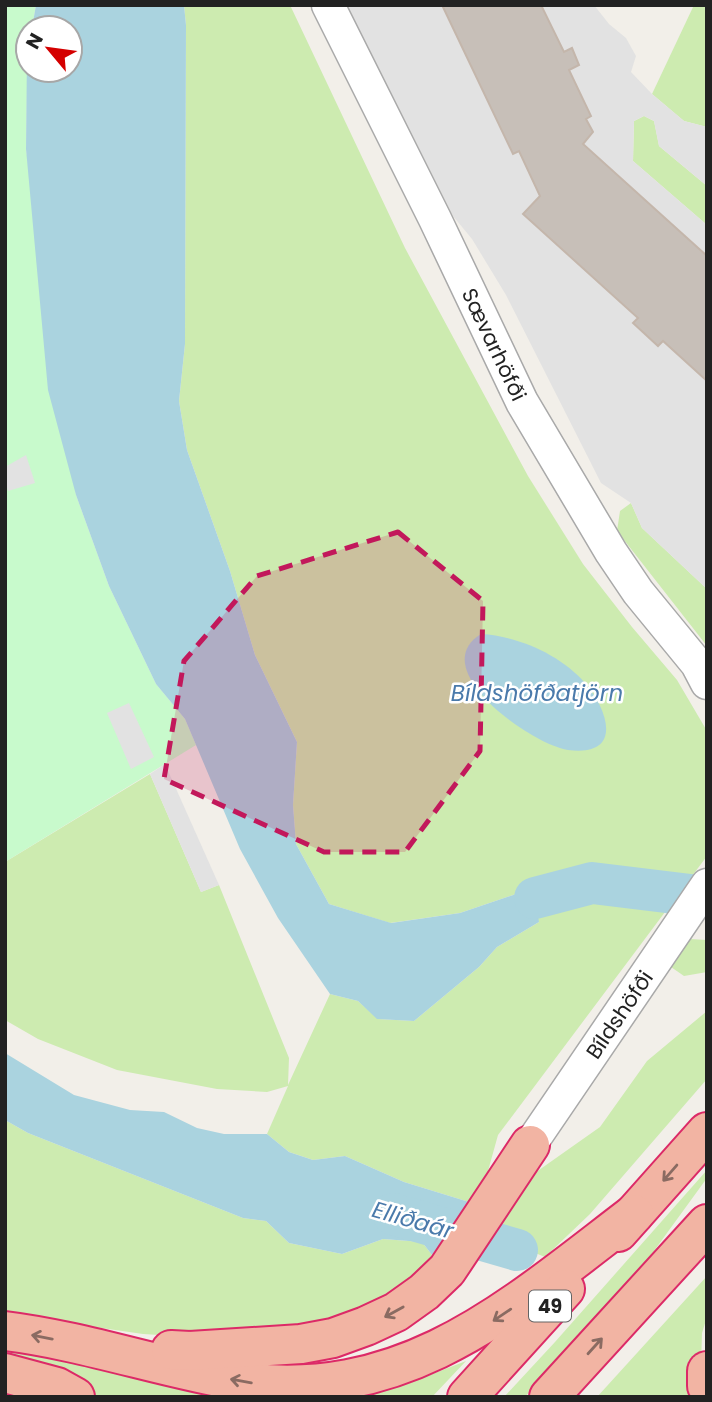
<svg xmlns="http://www.w3.org/2000/svg" width="712" height="1402" font-family="Poppins,sans-serif">
<style>
.grass{fill:#cdebb0}
.park{fill:#c8facc}
.parking{fill:#e2e2e2}
.water{fill:#aad3df}
.lines{fill:none;stroke-linecap:round;stroke-linejoin:round}
.river{stroke:#aad3df;stroke-width:42}
.building{fill:#c7bfb8;stroke:#c4b6ab;stroke-width:2}
.tertiary-casing{stroke:#a9a9a9;stroke-width:35}
.trunk-casing{stroke:#dc2a67;stroke-width:42}
.tertiary{stroke:#fff;stroke-width:32}
.trunk{stroke:#f2b4a3;stroke-width:38}
.oneway{stroke:#8a6b62}
.marked{fill:#c2185b;fill-opacity:0.2;stroke:#c2185b;stroke-width:5;stroke-dasharray:14 9;stroke-linejoin:round}
.labels{text-anchor:middle;dominant-baseline:central;stroke-width:5;stroke-linejoin:round;paint-order:stroke}
.shield{fill:#fff;stroke:#646464;stroke-width:2}
.shield-label{font-size:19px;font-weight:bold;fill:#222}
.street-label{font-size:21px;fill:#222;stroke:#fff}
.water-label{font-size:23px;font-style:italic;fill:#4a7aab;stroke:#fff}
</style>
<rect width="100%" height="100%" fill="#f2efe9"/>
<g class="grass">
<path d="M184,5H290L405,248L528,476L583,564L632,627L677,680L707,731V856L498,1135L488,1171L469,1202L404,1182L345,1156L313,1160L289,1152L267,1134L288,1086L267,1092L217,1089L117,1070L38,1039L5,1020V862L150,774L201,892L219,885L289,1058L288,1085L330,994L358,1001L378,1019L414,1021L479,967L497,947L539,922L522,892L460,913L390,923L329,904L296,844L293,805L297,742L255,655L230,571L187,450L179,401L185,344L186,25Z"/>
<path d="M694,5L707,7V127L684,121L652,94Z"/>
<path d="M644,116L654,121L659,146L707,186V225L633,161L634,121Z"/>
<path d="M631,503L642,528L707,589V646L617,531L620,511Z"/>
<path d="M690,939L707,940V972L684,976L671,967Z"/>
<path d="M707,1011V1079L590,1214L545,1257L491,1235L522,1182L600,1127L647,1061Z"/>
<path d="M5,1120L28,1133L243,1218L266,1221L289,1243L342,1254L383,1239L422,1242L432,1255L427,1278L357,1323L226,1339L143,1334L5,1314Z"/>
<path d="M707,1170V1178L651,1255L525,1397H504L555,1342Z"/>
<path d="M707,1276V1317L702,1333L700,1397H597Z"/>
<path d="M5,1346L320,1396L404,1385L466,1361L432,1397H94L5,1364Z"/>
</g>
<path class="park" d="M5,5H36L32,28H28L26,149L76,495L109,586L156,684L185,719L196,745L5,862Z"/>
<g class="parking">
<path d="M347,5H594L609,24L626,38L636,56L631,72L652,94L684,121L707,127V186L659,146L654,121L644,116L634,121L633,161L707,225V589L642,528L631,503L601,483L506,295L472,239L453,216Z"/>
<path d="M26,455L35,483L8,491L5,481V467Z"/>
<path d="M129,703L154,757L131,769L107,713Z"/>
<path d="M165,764L219,885L201,892L150,774Z"/>
</g>
<g class="water">
<path d="M36,5H184L186,25L185,344L179,401L187,450L230,571L255,655L297,742L293,805L296,844L329,904L391,923L460,913L522,892L535,898L539,922L497,947L479,967L414,1021L377,1019L358,1001L330,994L278,918L240,849L185,719L156,684L109,586L76,495L48,390L26,149L27,52L28,48V70H70V28H32Z"/>
<path d="M481,634C518,636 561,655 585,683C609,711 623,757 568,750C532,745 424,669 481,634Z"/>
<path d="M5,1053L74,1095L130,1110L164,1112L197,1128L224,1134H267L289,1152L313,1160L345,1156L404,1182L469,1202L432,1255L422,1242L383,1239L342,1254L289,1243L266,1221L243,1218L28,1133L5,1120Z"/>
</g>
<g class="lines">
<g class="river">
<path d="M535,898L592,883L707,897"/>
<path d="M393,1214L517,1250"/>
</g>
</g>
<path class="building" d="M442,5H541L564,52L572,48L579,65L569,70L591,116L586,119L593,132L583,144L707,256V381L663,341L658,346L633,323L638,318L523,214L540,196L519,151L513,154Z"/>
<g class="lines">
<defs>
<g id="tertiary">
<path id="s1" d="M328,5L435,219L522,402L611,552L638,592L697,664L707,683"/>
<path id="s2" d="M530,1145L707,885"/>
</g>
<g id="trunk">
<path d="M618,1232L707,1132"/>
<path d="M5,1331C86,1341 164,1369 244,1382C409,1402 513,1306 634,1214"/>
<path d="M171,1350L190,1351L301,1344L333,1338L366,1326L396,1312L424,1292L447,1270L530,1145"/>
<path d="M707,1371V1386"/>
<path d="M5,1373L57,1387L75,1397"/>
<path d="M467,1397L565,1289"/>
<path d="M549,1397L707,1224"/>
</g>
</defs>
<use href="#tertiary" class="tertiary-casing"/>
<use href="#trunk" class="trunk-casing"/>
<use href="#tertiary" class="tertiary"/>
<use href="#trunk" class="trunk"/>
</g>
<defs><path id="oneway-shaft" d="M-6 0H5M1.5-3L5.5 0L1.5 3" fill="none" stroke-width="1.6" stroke-linecap="round" stroke-linejoin="round" transform="scale(1.75)"/></defs>
<g class="oneway">
<use href="#oneway-shaft" transform="translate(670 1173) rotate(131)"/>
<use href="#oneway-shaft" transform="translate(394 1312) rotate(151)"/>
<use href="#oneway-shaft" transform="translate(502 1315) rotate(146)"/>
<use href="#oneway-shaft" transform="translate(42 1337) rotate(-169)"/>
<use href="#oneway-shaft" transform="translate(595 1346) rotate(-48)"/>
<use href="#oneway-shaft" transform="translate(241 1381) rotate(-170)"/>
</g>
<path class="marked" d="M398,532L483,601L480,751L405,852H324L164,779L184,661L257,576Z"/>
<g class="labels">
<rect class="shield" x="529" y="1290.5" width="42" height="31" rx="5"/>
<g class="shield-label">
<text x="550" y="1306">49</text>
</g>
<g class="street-label">
<text stroke="none"><textPath href="#s1" startOffset="378">Sævarhöfði</textPath></text>
<text stroke="none"><textPath href="#s2" startOffset="158">Bíldshöfði</textPath></text>
</g>
<g class="water-label">
<text x="537" y="693">Bíldshöfðatjörn</text>
<text transform="translate(413 1220) rotate(16)">Elliðaár</text>
</g>
</g>
<rect width="712" height="1402" fill="none" stroke="#222222" stroke-width="14"/>
<g transform="translate(49 49) rotate(299)"><circle r="33" fill="#ffffff" stroke="#a7a7a7" stroke-width="2"/>
<path d="M0-5L12 26L0 18L-12 26Z" fill="#d40000"/>
<text y="-10" font-size="19" font-weight="bold" text-anchor="middle" fill="#222222">N</text>
</g>
</svg>
